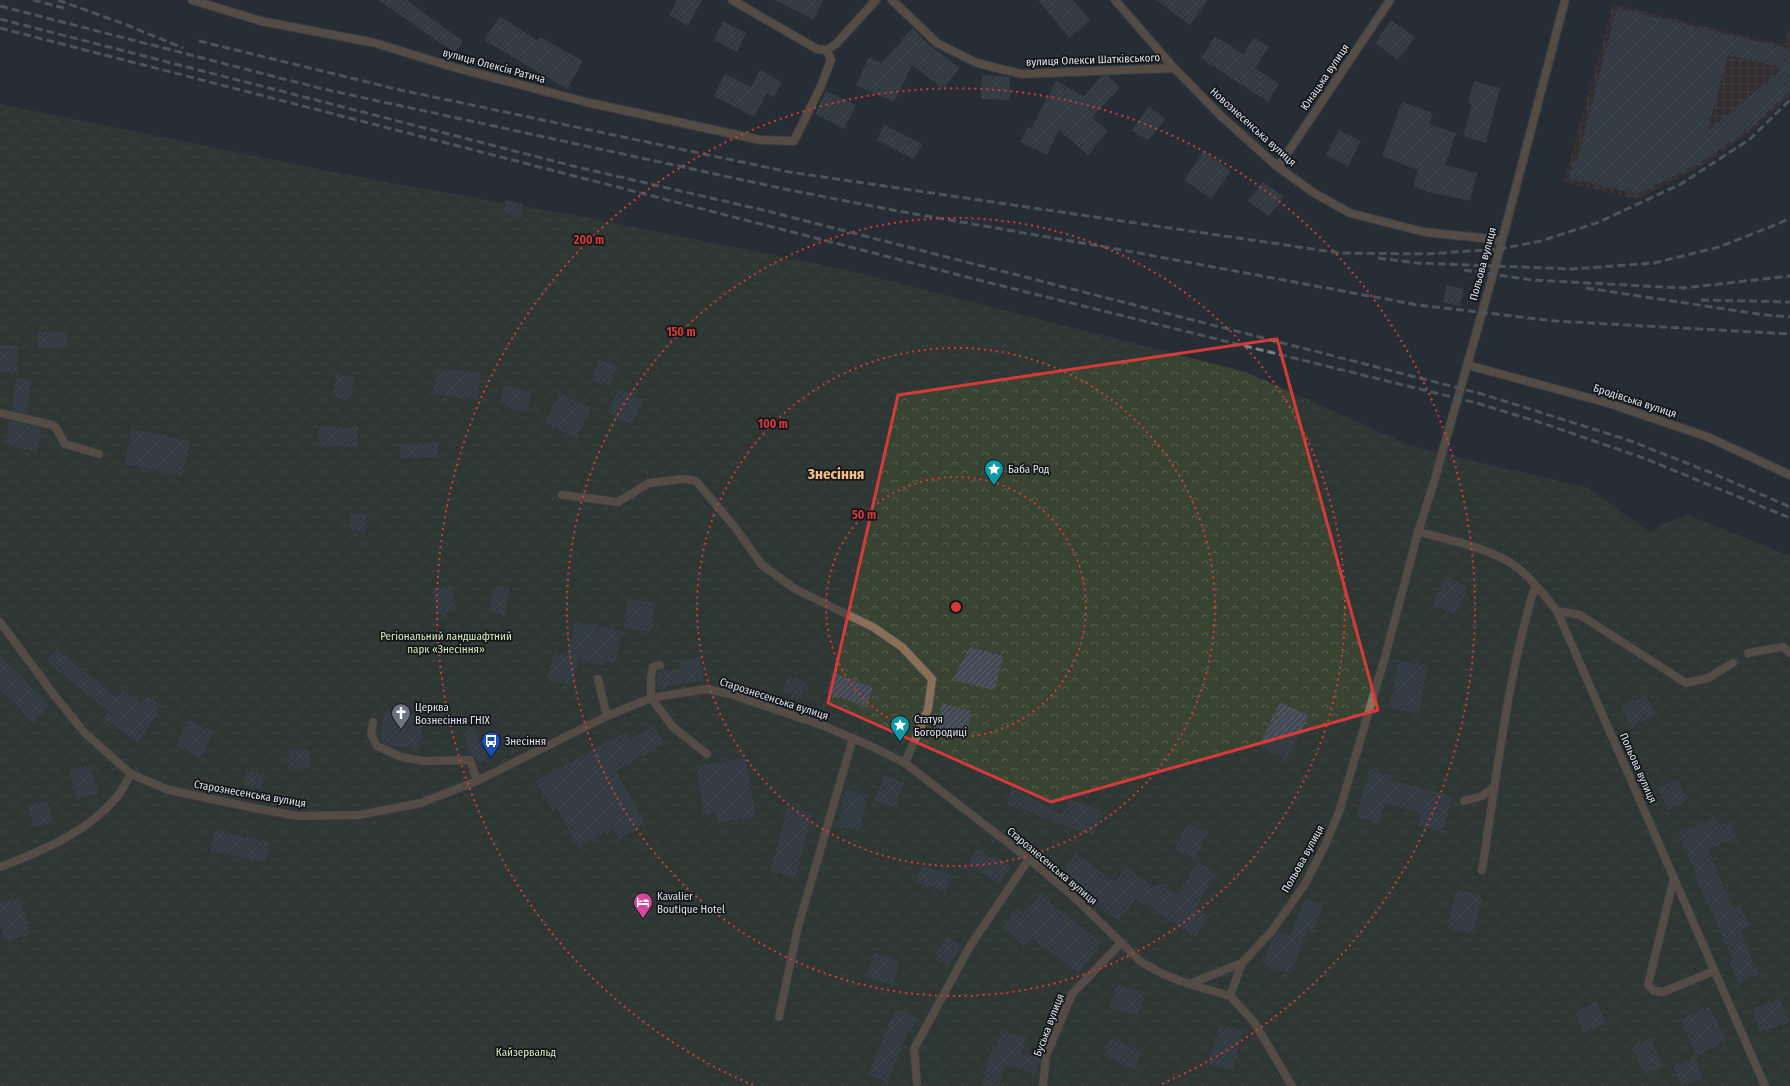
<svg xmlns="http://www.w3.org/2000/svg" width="1790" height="1086" font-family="'Fira Sans Condensed',sans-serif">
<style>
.industrial{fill:url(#industrial-grid)}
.forest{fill:url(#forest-crowns)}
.building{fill:url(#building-hatch);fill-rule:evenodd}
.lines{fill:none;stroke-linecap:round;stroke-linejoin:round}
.minor-tunnel{stroke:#414850;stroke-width:8;stroke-dasharray:8 4;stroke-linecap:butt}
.service-casing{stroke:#434a51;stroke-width:10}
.minor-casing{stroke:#434a51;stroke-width:10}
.tertiary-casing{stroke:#434a51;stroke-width:10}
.service{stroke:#8a6f58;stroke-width:8}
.minor{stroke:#8a6f58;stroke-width:8}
.tertiary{stroke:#8a6f58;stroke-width:8}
.rail{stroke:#7a8087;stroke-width:3;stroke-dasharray:8 4;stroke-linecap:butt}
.marked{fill:none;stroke:#d73a3b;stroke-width:3;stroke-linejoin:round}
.ring{fill:none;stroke:#d73a3b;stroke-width:2;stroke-dasharray:2 4}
.labels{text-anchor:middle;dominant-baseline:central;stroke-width:3.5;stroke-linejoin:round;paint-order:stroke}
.street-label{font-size:11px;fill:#dce1e6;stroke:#121519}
.poi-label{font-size:11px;fill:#dce1e6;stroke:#121519;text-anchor:start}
.park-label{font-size:11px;fill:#cfedb8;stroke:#121519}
.district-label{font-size:15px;font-weight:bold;fill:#fbbd87;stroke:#121519}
.centre{fill:#d73a3b;stroke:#121519;stroke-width:2}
.ring-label{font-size:12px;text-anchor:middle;font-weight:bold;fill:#d73a3b;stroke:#121519;stroke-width:3.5;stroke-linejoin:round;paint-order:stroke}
</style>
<defs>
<pattern id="industrial-grid" width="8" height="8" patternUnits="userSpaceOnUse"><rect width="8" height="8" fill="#422e2a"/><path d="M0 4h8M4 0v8" fill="none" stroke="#5d4c49"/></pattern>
<pattern id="forest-crowns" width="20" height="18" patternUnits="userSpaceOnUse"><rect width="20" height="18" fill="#394332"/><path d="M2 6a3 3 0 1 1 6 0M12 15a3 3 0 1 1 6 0" fill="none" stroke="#555e50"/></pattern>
<pattern id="building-hatch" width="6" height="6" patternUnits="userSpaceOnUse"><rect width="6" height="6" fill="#424952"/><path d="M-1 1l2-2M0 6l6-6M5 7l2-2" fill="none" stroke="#5d636b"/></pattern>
</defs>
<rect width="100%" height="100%" fill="#262d35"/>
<path class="industrial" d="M1613,4L1782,45L1788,31L1790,32V96L1756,128L1703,165L1637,199L1564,182Z"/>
<path class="forest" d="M0,104L363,178L589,218L842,269L1246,372L1411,446L1589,488L1651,533L1664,523L1688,515L1790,556V1086H0Z"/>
<g class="building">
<path d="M378,0H406L463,41L455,53Z"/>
<path d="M677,0H702L688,26L669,15Z"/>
<path d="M774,0H823L814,20Z"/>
<path d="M1038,0H1073L1090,20L1070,38Z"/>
<path d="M1156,0H1208L1190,25Z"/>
<path d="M1617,8L1790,49V91L1753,126L1700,163L1637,194L1569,178L1575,159L1577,160ZM1728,55L1783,68L1707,132Z"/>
<path d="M500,16L538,41L540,37L583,61L567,89L484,40Z"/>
<path d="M1391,20L1415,37L1398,60L1375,43Z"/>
<path d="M723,21L746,33L737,52L714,40Z"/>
<path d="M913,28L929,45L960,68L943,89L912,65L894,102L856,85L869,57L881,63Z"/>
<path d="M1215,36L1243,54L1254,37L1269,47L1255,68L1279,84L1268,102L1201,58Z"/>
<path d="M760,70L782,82L774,97L767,93L754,117L714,96L725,74L751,87Z"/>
<path d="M982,75L1010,77V100L981,99Z"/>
<path d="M1101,76H1108L1120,87L1092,118L1108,131L1088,155L1059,130L1047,155L1020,142L1028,127L1031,129L1056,81L1084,96Z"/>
<path d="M1474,81L1500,88L1486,143L1463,136L1472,104L1468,103Z"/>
<path d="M826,91L856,105L844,129L815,114Z"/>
<path d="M1402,102L1433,113L1429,124L1456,133L1445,165L1477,173L1470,201L1428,192L1413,186L1418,170L1382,156Z"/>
<path d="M1149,106L1165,119L1148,141L1132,130Z"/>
<path d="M884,125L922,144L914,159L877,140Z"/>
<path d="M1339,130L1361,141L1348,166L1326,155Z"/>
<path d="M1204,151L1231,171L1211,199L1184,180Z"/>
<path d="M1263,182L1284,197L1269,216L1248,201Z"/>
<path d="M506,200L523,204L521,218L503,214Z"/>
<path d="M1447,285L1464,289L1460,306L1443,302Z"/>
<rect x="38" y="332" width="29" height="16"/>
<path d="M0,345L19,346L17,373L0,372Z"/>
<path d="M599,359L617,366L609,386L592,380Z"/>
<path d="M437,368L481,373L477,400L433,394Z"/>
<path d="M336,375L354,377L351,399L333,397Z"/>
<path d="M16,378L31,380L27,414L12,410Z"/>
<path d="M504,385L532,393L526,412L499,404Z"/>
<path d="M619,389L643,400L632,425L607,413Z"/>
<path d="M559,393L591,408L577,438L545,423Z"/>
<path d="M10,421L42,428L36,452L4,444Z"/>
<path d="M319,426L358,428L357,447L319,446Z"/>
<path d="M132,429L190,441L182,476L124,464Z"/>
<path d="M438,442V457L400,459L399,444Z"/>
<path d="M351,512L367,514L365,532L349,530Z"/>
<path d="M1446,576L1468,587L1455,615L1433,604Z"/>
<path d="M450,585L456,610L438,615L431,590Z"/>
<path d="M495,585L510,589L504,615L489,611Z"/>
<path d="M628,599L655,603L651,632L624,628Z"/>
<path d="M575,621L622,631L615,663L604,661L603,665L578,660L572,685L547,679L554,652L568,656Z"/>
<path d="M970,647L1003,656L995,690L952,680Z"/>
<path d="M57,649L117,698L122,690L142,703L147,696L162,706L138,742L103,719L108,711L46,662Z"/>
<path d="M0,655L50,706L33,723L0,689Z"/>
<path d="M700,657L704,680L658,688L656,679L658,672L681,668L680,661Z"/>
<path d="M1398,660L1427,665L1419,713L1390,708Z"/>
<path d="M832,672L873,688L866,707L825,692Z"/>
<path d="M788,676L807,683L801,698L782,691Z"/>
<path d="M1646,695L1656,715L1631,727L1621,707Z"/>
<path d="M1280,702L1309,716L1287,759L1259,746Z"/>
<path d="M942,703L972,711L965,739L935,731Z"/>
<path d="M383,712L423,716L420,749L388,745L381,742Z"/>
<path d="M188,720L214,732L201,758L176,745Z"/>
<path d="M654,726L664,744L616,771L646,825L619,839L613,828L578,847L557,809L553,811L536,781L627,731L631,739Z"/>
<path d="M474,727L488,759L477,763L475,758L471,755L462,733Z"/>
<path d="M289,749L310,750V769L288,768Z"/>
<path d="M746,758L756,816L718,823L716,812L704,814L696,766Z"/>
<path d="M90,765L98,794L77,799L69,771Z"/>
<path d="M1369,770L1393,776L1391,781L1453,796L1443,832L1418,826L1421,813L1385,803L1379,823L1356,817Z"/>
<path d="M247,771L265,774L262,789L244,786Z"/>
<path d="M885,775L904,783L894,808L874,801Z"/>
<path d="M1678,779L1687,801L1668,810L1658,788Z"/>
<path d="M1013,788L1063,815L1069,799L1102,811L1093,836L1005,803Z"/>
<path d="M845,790L867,794L860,831L838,827Z"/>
<path d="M47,800L53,822L34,828L27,806Z"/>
<path d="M788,806L813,813L795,878L770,871Z"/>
<path d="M1715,818L1719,826L1729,822L1736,838L1708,850L1733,908L1740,905L1749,926L1740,931L1759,974L1738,983L1729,962L1733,960L1694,875L1696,874L1678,834Z"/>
<path d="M1187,823L1208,832L1195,859L1175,849Z"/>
<path d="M214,830L269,842L265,862L210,851Z"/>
<path d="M977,849L996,860L997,857L1011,866L1000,884L968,865Z"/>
<path d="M1076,853L1115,882L1126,867L1154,887L1157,883L1178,896L1197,861L1216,871L1196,908L1209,916L1196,937L1136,899L1119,921L1097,905L1100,902L1061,873Z"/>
<path d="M922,865L951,875L945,892L916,882Z"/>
<path d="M1457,889L1483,896L1473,934L1447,927Z"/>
<path d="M1041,892L1051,901L1050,903L1102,942L1079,973L1031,938L1025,946L1002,928L1017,908L1024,914Z"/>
<path d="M20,898L30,935L5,941L0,923V903Z"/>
<path d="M1306,898L1323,905L1312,932L1307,930L1291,974L1263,964L1273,938L1278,932L1290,936Z"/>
<path d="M947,936L962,945L948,967L934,958Z"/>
<path d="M874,953L900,962L892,985L866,976Z"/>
<path d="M1117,984L1145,993L1138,1016L1110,1008Z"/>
<path d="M1780,999L1789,1022L1761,1032L1752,1009Z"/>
<path d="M1597,1002L1606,1023L1584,1033L1575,1012Z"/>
<path d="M1709,1006L1726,1041L1697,1056L1680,1020Z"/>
<path d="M895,1009L916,1017L910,1033L908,1032L887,1082L868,1074Z"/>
<path d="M1220,1024L1243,1031L1232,1070L1208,1064Z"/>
<path d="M1001,1031L1026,1038L1022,1053L1040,1058L1036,1074L1005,1065L999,1086H981L993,1045L996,1046Z"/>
<path d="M1111,1038L1142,1052L1135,1069L1103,1055Z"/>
<path d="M1650,1038L1663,1066L1645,1075L1631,1047Z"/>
<path d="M1695,1057L1703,1078L1681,1086L1673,1066Z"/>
</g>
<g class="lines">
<path class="minor-tunnel" d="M1733,663L1748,653"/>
<defs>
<g id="service">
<path d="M192,0L261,21L375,43L453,67L586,102L760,140L794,141L821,86L831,60L827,50"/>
<path d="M0,413L52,425L56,428L65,444L99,454"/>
<path d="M660,665L653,667L651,677V698L673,727L707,754"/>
<path d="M598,679L607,716"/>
<path d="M373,722L371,734L377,746L401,757L423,761L470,760L477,781"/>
<path d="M1464,801L1482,796L1493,788"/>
<path d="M1482,870C1497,775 1507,678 1535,586"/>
<path d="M1674,878L1648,985L1654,991L1663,992L1714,971"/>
<path d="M779,1017L798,927L853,738"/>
<path d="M917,1083L914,1049L970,946L1029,859"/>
</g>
<g id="minor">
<path d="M732,0L817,49L827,50L836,44L876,0"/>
<path d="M892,0L937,43L977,63L1021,74L1174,68"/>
<path d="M1278,167L1390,0"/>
<path d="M1467,365L1608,403L1708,437L1790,475"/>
<path d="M562,495L618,502L649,483L683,479L696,481L734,526L762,565L795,589L873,627L902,647L932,679L928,709L905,763"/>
<path d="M1418,532C1449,540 1492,548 1518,568C1533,580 1545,596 1557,611L1765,1086"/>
<path d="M1557,611L1580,615L1686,683L1708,678L1733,663"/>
<path d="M0,622L54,695L85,733L131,774"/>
<path d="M1748,653L1783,647L1790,653"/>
<path d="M1230,996L1254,1022L1292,1086"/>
<path d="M1043,1086L1046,1056L1072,994L1121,943"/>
</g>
<g id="tertiary">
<path d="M1115,0L1174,68L1222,117L1278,167L1314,193L1350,213L1424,232L1501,240"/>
<path d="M0,867C42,851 86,833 116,798C122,791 126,782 131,774L169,790L259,809L298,816L359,815L421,803L477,781L607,716L651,698L706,689L730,694L824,726L873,747L905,763L1029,859L1074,897L1141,962L1163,974L1189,984L1230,996L1242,963L1271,932L1305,884L1326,843L1339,812L1385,657L1418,532L1434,482L1495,267L1565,0"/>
<path d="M1189,984L1242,963"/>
</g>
</defs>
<use href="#service" class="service-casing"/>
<use href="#minor" class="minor-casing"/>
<use href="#tertiary" class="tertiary-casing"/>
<use href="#service" class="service"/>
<use href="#minor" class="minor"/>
<use href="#tertiary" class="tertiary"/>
<g class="rail">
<path d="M33,0L68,9"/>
<path d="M58,0L127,25L183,48"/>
<path d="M0,6L323,89L789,190L898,211L1111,248L1418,305L1555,321L1790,334"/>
<path d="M0,19L577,167L767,211L1482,394L1628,440L1712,473L1790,507"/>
<path d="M0,28L986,282L1480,404L1545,424L1646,459L1790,518"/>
<path d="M199,41L396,89L789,172L1340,253L1427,254L1499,249L1541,241L1599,222L1681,184L1750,139L1790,100"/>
<path d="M1378,258L1417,263L1573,269L1654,263L1719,247L1780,223L1790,218"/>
<path d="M1464,270L1532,280L1683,288L1790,276"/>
<path d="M1586,288L1765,315L1790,317"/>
<path d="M1701,300L1790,302"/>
</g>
</g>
<path d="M0 0H1790V1086H0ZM1277,339L1378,710L1051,802L828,703L898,395Z" fill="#262d35" fill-opacity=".55" fill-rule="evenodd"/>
<path class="marked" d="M1277,339L1378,710L1051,802L828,703L898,395Z"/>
<g class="ring">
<circle cx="956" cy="607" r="130"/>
<circle cx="956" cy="607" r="259"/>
<circle cx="956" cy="607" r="389"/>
<path d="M753 1085A519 519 0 1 1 1159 1085"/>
</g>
<defs>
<symbol id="sight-pin" viewBox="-11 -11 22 30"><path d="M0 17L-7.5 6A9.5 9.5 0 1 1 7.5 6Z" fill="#0f9aa8" stroke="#121519"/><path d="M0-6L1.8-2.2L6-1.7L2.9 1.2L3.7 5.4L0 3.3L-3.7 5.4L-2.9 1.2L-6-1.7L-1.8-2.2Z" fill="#fff"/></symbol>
<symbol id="church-pin" viewBox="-11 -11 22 30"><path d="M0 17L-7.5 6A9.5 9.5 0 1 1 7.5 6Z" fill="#6b7280" stroke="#121519"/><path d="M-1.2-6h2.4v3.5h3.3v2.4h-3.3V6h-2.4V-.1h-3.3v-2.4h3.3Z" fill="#fff"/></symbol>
<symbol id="bus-pin" viewBox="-11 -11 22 30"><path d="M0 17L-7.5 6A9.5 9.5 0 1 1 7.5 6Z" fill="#1a4fb4" stroke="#121519"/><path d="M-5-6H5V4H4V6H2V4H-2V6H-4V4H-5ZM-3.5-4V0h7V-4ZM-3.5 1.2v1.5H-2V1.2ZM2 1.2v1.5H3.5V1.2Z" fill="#fff"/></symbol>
<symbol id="hotel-pin" viewBox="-11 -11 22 30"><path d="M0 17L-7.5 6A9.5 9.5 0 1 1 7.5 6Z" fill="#d1479c" stroke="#121519"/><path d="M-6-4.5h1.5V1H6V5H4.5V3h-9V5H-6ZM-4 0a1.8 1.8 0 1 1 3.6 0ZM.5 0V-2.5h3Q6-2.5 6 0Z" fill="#fff"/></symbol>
</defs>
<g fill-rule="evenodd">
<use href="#sight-pin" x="983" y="458" width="22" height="30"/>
<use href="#church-pin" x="390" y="702" width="22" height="30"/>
<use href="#sight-pin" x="889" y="714" width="22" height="30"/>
<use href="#bus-pin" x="480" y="730" width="22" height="30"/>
<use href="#hotel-pin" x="632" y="891" width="22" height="30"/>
</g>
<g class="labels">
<g class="street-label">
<text transform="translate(1093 60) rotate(-2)">вулиця Олекси Шатківського</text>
<text transform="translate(494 66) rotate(15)">вулиця Олексія Ратича</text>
<text transform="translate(1325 77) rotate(-56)">Юнацька вулиця</text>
<text transform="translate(1253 127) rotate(42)">Новознесенська вулиця</text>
<text transform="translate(1483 264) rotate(-75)">Польова вулиця</text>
<text transform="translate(1635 401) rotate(18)">Бродівська вулиця</text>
<text transform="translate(774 699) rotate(18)">Старознесенська вулиця</text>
<text transform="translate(1638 768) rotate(66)">Польова вулиця</text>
<text transform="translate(250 794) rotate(10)">Старознесенська вулиця</text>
<text transform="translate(1303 859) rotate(-61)">Польова вулиця</text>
<text transform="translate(1052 866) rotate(40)">Старознесенська вулиця</text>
<text transform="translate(1049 1025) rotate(-69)">Буська вулиця</text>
</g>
<g class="poi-label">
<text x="1008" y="469">Баба Род</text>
<text x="415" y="707">Церква<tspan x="415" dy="13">Вознесіння ГНІХ</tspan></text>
<text x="914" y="719">Статуя<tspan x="914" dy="13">Богородиці</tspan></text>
<text x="505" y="741">Знесіння</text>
<text x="657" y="896">Kavalier<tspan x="657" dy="13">Boutique Hotel</tspan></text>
</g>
<g class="park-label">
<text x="446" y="636">Регіональний ландшафтний<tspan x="446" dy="13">парк «Знесіння»</tspan></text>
<text x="526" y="1052">Кайзервальд</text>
</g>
<g class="district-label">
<text x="836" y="474">Знесіння</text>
</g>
</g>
<circle cx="956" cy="607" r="6" class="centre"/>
<g class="ring-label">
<text x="589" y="244">200 m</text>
<text x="681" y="336">150 m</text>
<text x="773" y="428">100 m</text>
<text x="864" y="519">50 m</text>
</g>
</svg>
